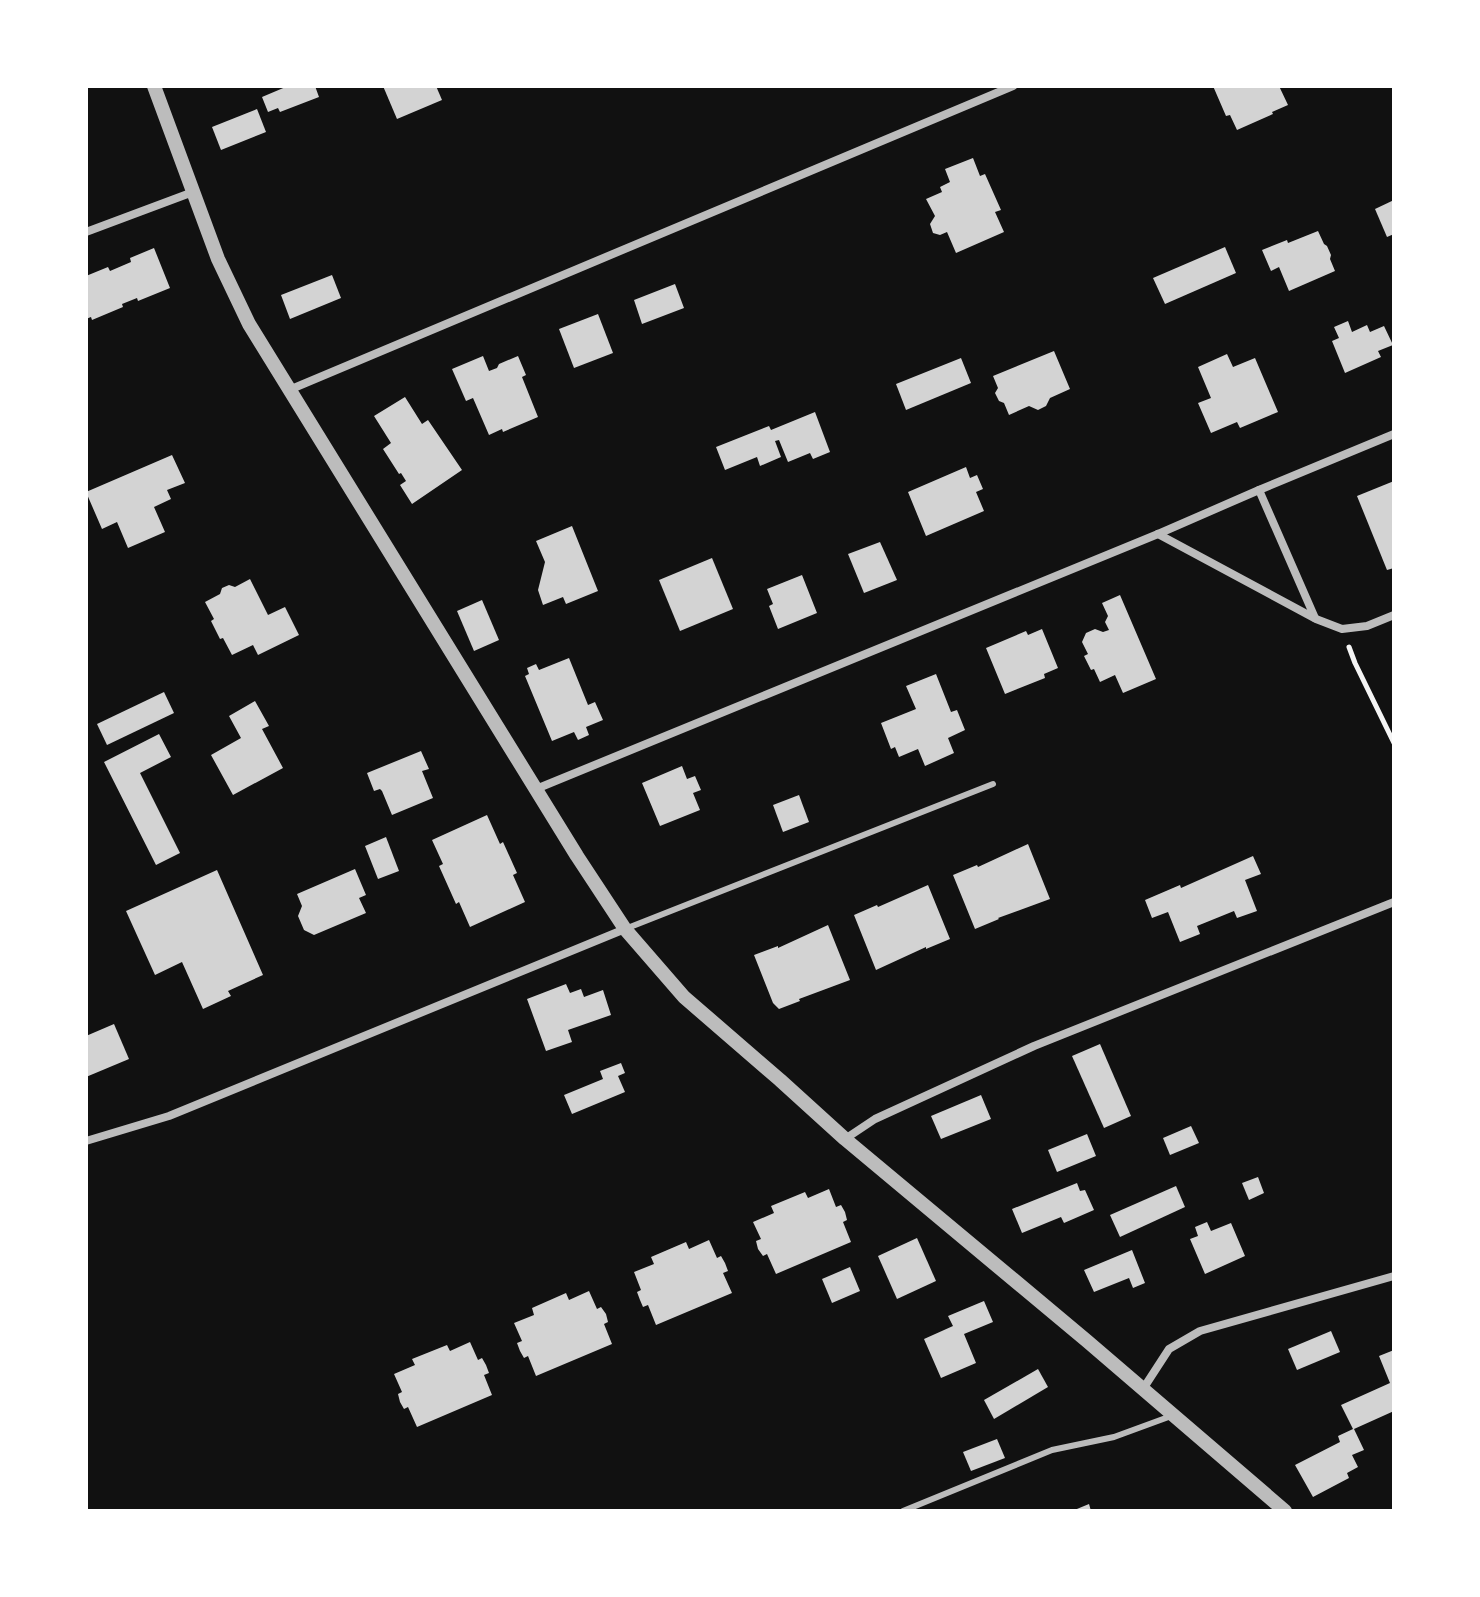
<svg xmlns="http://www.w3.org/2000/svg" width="1480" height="1597" font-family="'IBM Plex Sans',sans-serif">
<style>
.building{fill:#d3d3d3}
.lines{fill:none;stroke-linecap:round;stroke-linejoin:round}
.path{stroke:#f5f5f5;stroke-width:5}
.service{stroke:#bcbcbc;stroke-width:6}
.minor{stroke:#bcbcbc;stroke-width:8}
.tertiary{stroke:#bcbcbc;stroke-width:14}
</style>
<rect width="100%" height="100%" fill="#111"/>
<g class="building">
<path d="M288,86H315L319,97L280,112L278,108L268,112L262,97Z"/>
<path d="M383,86H436L442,100L397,119Z"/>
<path d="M1213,86H1279L1288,105L1272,112L1273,114L1237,130L1230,115L1226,116Z"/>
<path d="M257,109L266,132L221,150L212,127Z"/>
<path d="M973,158L980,176L985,174L1001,210L995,212L1004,232L956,253L947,232L940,235L933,233L930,224L935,216L926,199L942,192L940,187L950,182L945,169Z"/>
<path d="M1394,200V234L1387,237L1375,209Z"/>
<path d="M1318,231L1324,244L1327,246L1331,255L1330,259L1335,271L1289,291L1279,267L1271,271L1262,250L1287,240L1288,243Z"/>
<path d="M1225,247L1236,273L1165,304L1153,278Z"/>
<path d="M154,248L170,288L138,301L137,298L122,304L123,307L92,320L91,317L86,319V276L108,267L110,271L131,262L130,258Z"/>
<path d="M332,275L341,298L290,319L281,295Z"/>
<path d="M675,284L684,308L642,324L634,300Z"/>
<path d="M598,314L613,353L574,368L559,329Z"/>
<path d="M1348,321L1352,332L1367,325L1370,332L1384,326L1393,345L1378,351L1381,357L1345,373L1332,341L1339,338L1334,327Z"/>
<path d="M1054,351L1070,389L1050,398L1046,406L1038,410L1029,406L1009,415L1004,403L999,401L995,393L998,388L993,376Z"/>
<path d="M1227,354L1233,367L1255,358L1278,412L1240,428L1237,422L1211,433L1198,403L1211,398L1198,367Z"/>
<path d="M483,356L489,371L497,368L499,364L518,356L526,375L522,377L538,417L503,432L502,429L489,435L473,398L466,401L452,369Z"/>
<path d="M961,358L971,383L906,410L896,384Z"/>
<path d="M405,397L422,424L428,420L462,470L412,504L400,485L406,481L401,473L399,474L383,449L391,443L374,416Z"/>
<path d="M815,412L830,452L813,459L810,453L788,462L779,440L775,441L781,457L760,466L757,457L725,470L716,447L769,426L771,430Z"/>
<path d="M172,455L185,483L167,490L171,499L154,507L165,532L128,548L117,522L102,529L86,492Z"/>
<path d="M966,467L970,478L977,475L983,489L976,492L984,511L926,536L908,492Z"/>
<path d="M1394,481V568L1387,570L1357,496Z"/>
<path d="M572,526L598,591L566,604L563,597L543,605L538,590L545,562L536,541Z"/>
<path d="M880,542L897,580L864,593L848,554Z"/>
<path d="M712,558L733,609L680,631L659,580Z"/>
<path d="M802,575L817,613L778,629L769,606L773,604L767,589Z"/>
<path d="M250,579L268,615L285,607L299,635L258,655L253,645L232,655L223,638L220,639L211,621L214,619L205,602L220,594L222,588L229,585L235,587Z"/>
<path d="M1120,595L1156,679L1123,693L1115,675L1100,682L1094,669L1091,670L1084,656L1088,654L1082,642L1086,633L1095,629L1103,632L1109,630L1105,622L1108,616L1102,603Z"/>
<path d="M482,600L499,640L474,651L457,611Z"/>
<path d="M1042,629L1058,668L1044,674L1045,678L1005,694L986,648L1026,631L1028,635Z"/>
<path d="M569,658L588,705L595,702L603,720L586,727L589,735L578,740L574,732L552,741L525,676L529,674L527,668L536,664L539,670Z"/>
<path d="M936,674L951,712L957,710L965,730L948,738L954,753L925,766L918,749L899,757L895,747L891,749L881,723L916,709L906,686Z"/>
<path d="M164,692L174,713L107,745L97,724Z"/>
<path d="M255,701L269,726L262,729L283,768L233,795L211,755L241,738L229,716Z"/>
<path d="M159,734L171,757L140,773L180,853L156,865L104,762Z"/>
<path d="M421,751L429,769L422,771L433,798L392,815L382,791L380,789L374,791L367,773Z"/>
<path d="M682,766L687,779L695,776L701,790L693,793L700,810L660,826L642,783Z"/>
<path d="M799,795L809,822L783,832L773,805Z"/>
<path d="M487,815L500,844L503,842L517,873L513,875L525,902L470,927L459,902L456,904L439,866L443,864L432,840Z"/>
<path d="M386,837L399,871L378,879L365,846Z"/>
<path d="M1028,844L1050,899L998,918L999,919L975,929L953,875L977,865L978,867L991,861Z"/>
<path d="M1253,856L1261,874L1245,880L1257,911L1237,918L1234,911L1197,926L1200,934L1180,942L1168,912L1152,918L1145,900L1180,885L1181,888Z"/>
<path d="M355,869L366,895L359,898L366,913L314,935L304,930L298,916L302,906L297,894Z"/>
<path d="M217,870L263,975L228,991L231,996L203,1009L182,962L155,975L126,911Z"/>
<path d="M928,885L950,939L926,949V947L876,970L854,915L877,905L878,907Z"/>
<path d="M828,925L850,980L799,999L800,1001L779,1009L773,1003L754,955L778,946V948Z"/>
<path d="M566,984L570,993L581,989L584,997L603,990L611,1015L568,1030L572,1042L546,1051L527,999Z"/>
<path d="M114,1024L129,1059L86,1077V1036Z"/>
<path d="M1100,1044L1131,1116L1104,1128L1072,1056Z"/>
<path d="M621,1063L625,1073L618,1076L625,1092L572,1114L564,1095L603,1079L600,1071Z"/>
<path d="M981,1095L991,1119L941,1139L931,1116Z"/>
<path d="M1191,1126L1199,1143L1170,1155L1163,1138Z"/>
<path d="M1087,1134L1096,1156L1057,1172L1048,1150Z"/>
<path d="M1258,1177L1264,1193L1249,1200L1242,1183Z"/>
<path d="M1077,1183L1080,1191L1085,1190L1094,1210L1064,1223L1061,1217L1022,1233L1012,1209Z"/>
<path d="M1176,1186L1185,1207L1120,1237L1110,1215Z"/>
<path d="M829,1189L836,1207L841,1205L845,1212L847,1220L843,1222L851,1242L776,1274L767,1254L763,1256L758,1249L756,1241L761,1239L753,1222L774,1213L771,1206L805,1192L808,1198Z"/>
<path d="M1207,1222L1211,1231L1231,1223L1245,1256L1205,1274L1190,1239L1198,1236L1195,1227Z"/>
<path d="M917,1238L936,1281L897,1299L878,1256Z"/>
<path d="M709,1240L717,1258L721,1256L725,1263L728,1271L723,1273L732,1293L656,1325L648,1305L643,1307L640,1300L637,1292L641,1290L634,1272L654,1264L651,1257L686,1242L689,1249Z"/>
<path d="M1132,1250L1145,1283L1133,1288L1129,1278L1094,1292L1084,1270Z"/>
<path d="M850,1267L860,1291L832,1303L822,1279Z"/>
<path d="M589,1291L597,1309L601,1307L606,1314L608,1322L604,1324L612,1344L536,1376L528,1356L524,1358L520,1351L517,1343L522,1341L514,1323L534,1315L532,1308L566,1293L569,1300Z"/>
<path d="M984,1301L993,1322L964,1334L976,1363L941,1378L924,1339L953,1326L948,1316Z"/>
<path d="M1331,1331L1340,1352L1297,1370L1288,1349Z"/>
<path d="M470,1342L478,1360L482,1358L486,1365L489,1373L484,1375L492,1395L417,1427L408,1407L404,1409L400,1402L398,1394L402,1392L394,1374L415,1365L412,1359L447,1345L450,1351Z"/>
<path d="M1394,1350V1411L1354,1429L1364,1450L1352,1455L1358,1467L1347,1473L1349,1478L1313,1497L1295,1465L1340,1442L1338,1436L1353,1429L1341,1405L1390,1383L1379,1356Z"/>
<path d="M1038,1369L1048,1387L994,1419L984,1400Z"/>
<path d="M997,1439L1005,1458L971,1471L963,1452Z"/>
<path d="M1089,1504L1091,1511H1072Z"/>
</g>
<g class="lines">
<path class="path" d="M1349,647L1355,663L1394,743"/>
<g class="service">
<path d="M625,929L993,784"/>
<path d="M903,1511L1052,1450L1114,1437L1174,1415"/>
</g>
<g class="minor">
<path d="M86,232L193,192"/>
<path d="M289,390L1013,86"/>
<path d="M1259,490L1315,618"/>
<path d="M1158,534L1316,619L1342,629L1367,626L1394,615"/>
<path d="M536,789L1158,534L1259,490L1394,434"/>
<path d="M845,1139L875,1119L1034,1046L1394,902"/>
<path d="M86,1141L169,1116L625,929"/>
<path d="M1143,1389L1169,1349L1200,1331L1394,1276"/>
</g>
<path class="tertiary" d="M154,86L218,259L249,324L577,856L625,929L684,997L780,1080L845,1139L1087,1341L1285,1511"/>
</g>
<rect width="1480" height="1597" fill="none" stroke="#ffffff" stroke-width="176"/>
</svg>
